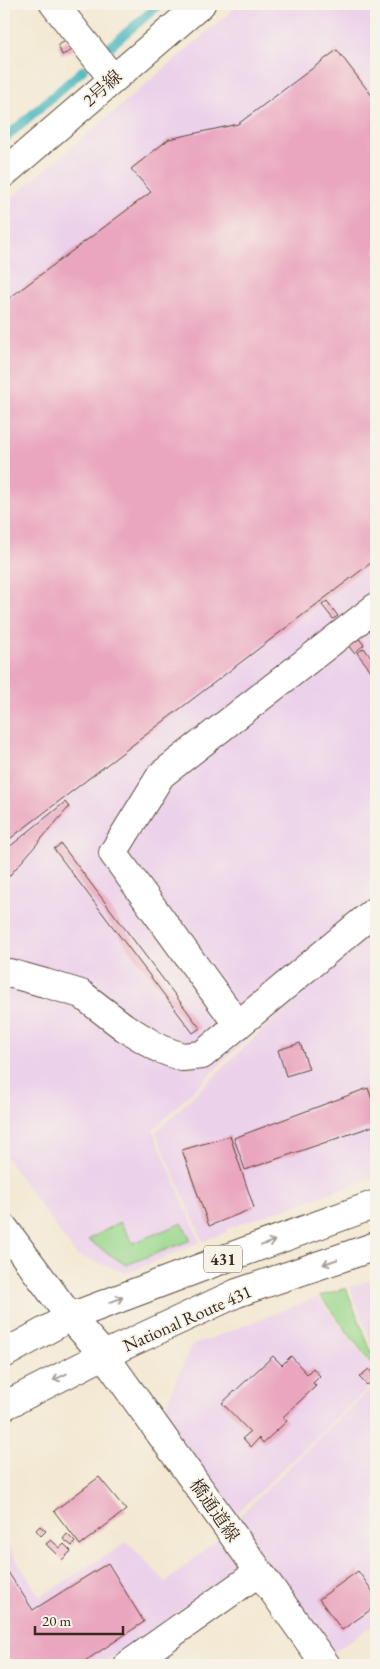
<svg xmlns="http://www.w3.org/2000/svg" width="380" height="1669" font-family="'EB Garamond','Noto Serif JP',serif">
<style>
.built{fill:#ecd1ea}
.green{fill:#9bd88d;stroke:#6b8156}
.lines{fill:none;stroke-linecap:round;stroke-linejoin:round}
.stream{stroke:#46b5bc;stroke-width:9}
.building{fill:#eaa6bf}
.minor-casing{stroke:#574639;stroke-width:30}
.major-casing{stroke:#574639;stroke-width:30}
.highway-casing{stroke:#574639;stroke-width:30}
.minor{stroke:#fff;stroke-width:28}
.major{stroke:#fff;stroke-width:28}
.highway{stroke:#fff;stroke-width:28}
.oneway{stroke:#a79f9a}
.labels{text-anchor:middle;dominant-baseline:central;stroke-width:4;stroke-linejoin:round;paint-order:stroke}
.shield{fill:#f7f3e8;stroke:#73665b;stroke-width:1}
.shield-label{font-size:16px;font-weight:bold;fill:#3b2a1e}
.street-label{font-size:18px;fill:#3b2a1e;stroke:#f7f3e8}
</style>
<rect width="100%" height="100%" fill="#f7f3e8"/>
<filter id="ink" filterUnits="userSpaceOnUse"><feTurbulence type="fractalNoise" baseFrequency=".02" numOctaves="2"/><feDisplacementMap in="SourceGraphic" scale="10" xChannelSelector="R" yChannelSelector="G"/><feConvolveMatrix kernelMatrix="1 2 1 2 8 2 1 2 1" color-interpolation-filters="sRGB"/></filter>
<filter id="wash" filterUnits="userSpaceOnUse"><feTurbulence type="fractalNoise" baseFrequency=".0096" numOctaves="4" result="noise"/><feDisplacementMap in="SourceGraphic" scale="20" xChannelSelector="R" yChannelSelector="G"/><feGaussianBlur stdDeviation="1.12" result="paint"/><feColorMatrix in="noise" values="0 0 0 0 0 0 0 0 0 0 0 0 0 0 0 0 0 1.4 0 .05"/><feComposite in="paint" operator="in"/></filter>
<g filter="url(#wash)">
<rect width="100%" height="100%" fill="#f3e8d2"/>
<g class="built">
<path d="M240,4H376V913L153,1130L200,1242L127,1273L76,1255L4,1155V205Z"/>
<path d="M376,920V1177L226,1229L227,1232L203,1241L156,1132Z"/>
<path d="M376,1278V1357L350,1287Z"/>
<path d="M318,1297L376,1373V1380L235,1515L163,1413L191,1346Z"/>
<path d="M376,1383V1623L332,1653L237,1518Z"/>
<path d="M218,1539L239,1569L101,1665H4V1540L40,1597L127,1542L166,1582Z"/>
</g>
<g class="green">
<path d="M120,1222L133,1243L182,1223L191,1240L126,1265L88,1240Z"/>
<path d="M346,1288L376,1364V1370L320,1296Z"/>
</g>
<g class="lines">
<g class="stream">
<path d="M106,50L160,4"/>
<path d="M4,139L83,70"/>
</g>
</g>
<g id="blocks">
<g class="building">
<path d="M68,40L73,50L62,55L58,45Z"/>
<path d="M337,50L376,101V559L7,841L4,838V302L151,192L131,169L169,139L238,124Z"/>
<path d="M327,601L338,616L333,619L322,605Z"/>
<path d="M342,617L364,645L354,653L332,624Z"/>
<path d="M364,648L376,664V677L357,653Z"/>
<path d="M65,802L69,807L4,882V845L8,848Z"/>
<path d="M61,844L200,1028L193,1033L54,849Z"/>
<path d="M300,1043L309,1069L286,1076L278,1050Z"/>
<path d="M368,1088L376,1111V1125L245,1170L234,1138Z"/>
<path d="M230,1136L254,1208L209,1226L182,1150Z"/>
<path d="M273,1356L282,1365L291,1356L307,1374L313,1368L320,1376L313,1383L316,1386L283,1417L287,1421L263,1443L259,1438L251,1447L243,1438L250,1432L222,1403Z"/>
<path d="M369,1369L376,1378L367,1385L359,1377Z"/>
<path d="M99,1477L126,1510L80,1545L54,1511Z"/>
<path d="M40,1526L46,1531L41,1536L36,1530Z"/>
<path d="M67,1534L75,1542L72,1546L63,1539Z"/>
<path d="M51,1540L60,1548L64,1544L71,1551L62,1560L46,1544Z"/>
<path d="M108,1563L144,1622L79,1665H4V1566L33,1610Z"/>
<path d="M358,1571L376,1596V1606L342,1630L319,1599Z"/>
</g>
</g>
</g>
<g filter="url(#ink)">
<use href="#blocks" fill-opacity="0" stroke="#574639" stroke-width="1"/>
<g class="lines">
<defs>
<g id="minor">
<path d="M54,4L113,79"/>
<path d="M4,173L201,4"/>
<path d="M4,974L9,973L45,983L81,994L124,1027L160,1049L182,1057L202,1055L376,910"/>
<path d="M238,1025L113,853L161,775L376,607"/>
<path d="M104,1355L326,1665"/>
<path d="M128,1665L259,1572"/>
</g>
<path id="major" d="M4,1228L70,1317L104,1355"/>
<g id="highway">
<path d="M4,1354L70,1317L224,1259L376,1204"/>
<path d="M4,1406L104,1355L237,1293L376,1246"/>
</g>
</defs>
<use href="#minor" class="minor-casing"/>
<use href="#major" class="major-casing"/>
<use href="#highway" class="highway-casing"/>
<use href="#minor" class="minor"/>
<use href="#major" class="major"/>
<use href="#highway" class="highway"/>
</g>
<defs><path id="oneway-shaft" d="M-6 0H5M1.5-3L5.5 0L1.5 3" fill="none" stroke-width="1.6" stroke-linecap="round" stroke-linejoin="round" transform="scale(1.25)"/></defs>
<g class="oneway">
<use href="#oneway-shaft" transform="translate(268 1243) rotate(-20)"/>
<use href="#oneway-shaft" transform="translate(330 1262) rotate(161)"/>
<use href="#oneway-shaft" transform="translate(116 1300) rotate(-21)"/>
<use href="#oneway-shaft" transform="translate(60 1377) rotate(153)"/>
</g>
</g>
<g class="labels">
<rect class="shield" x="204" y="1245.5" width="38" height="27" rx="4"/>
<g class="shield-label">
<text x="223" y="1259">431</text>
</g>
<g class="street-label">
<text transform="translate(102 88) rotate(-41)">2号線</text>
<text transform="translate(187 1318) rotate(-24)">National Route 431</text>
<text transform="translate(215 1510) rotate(55)">橋通道線</text>
</g>
</g>
<rect width="380" height="1669" fill="none" stroke="#f7f3e8" stroke-width="20"/>
<path d="M35 1626v8h88v-8" fill="none" stroke="#3b2a1e" stroke-width="2.5"/>
<text x="42" y="1626" font-size="15" fill="#3b2a1e" stroke="#f7f3e8" stroke-width="4" paint-order="stroke">20 m</text>
</svg>
